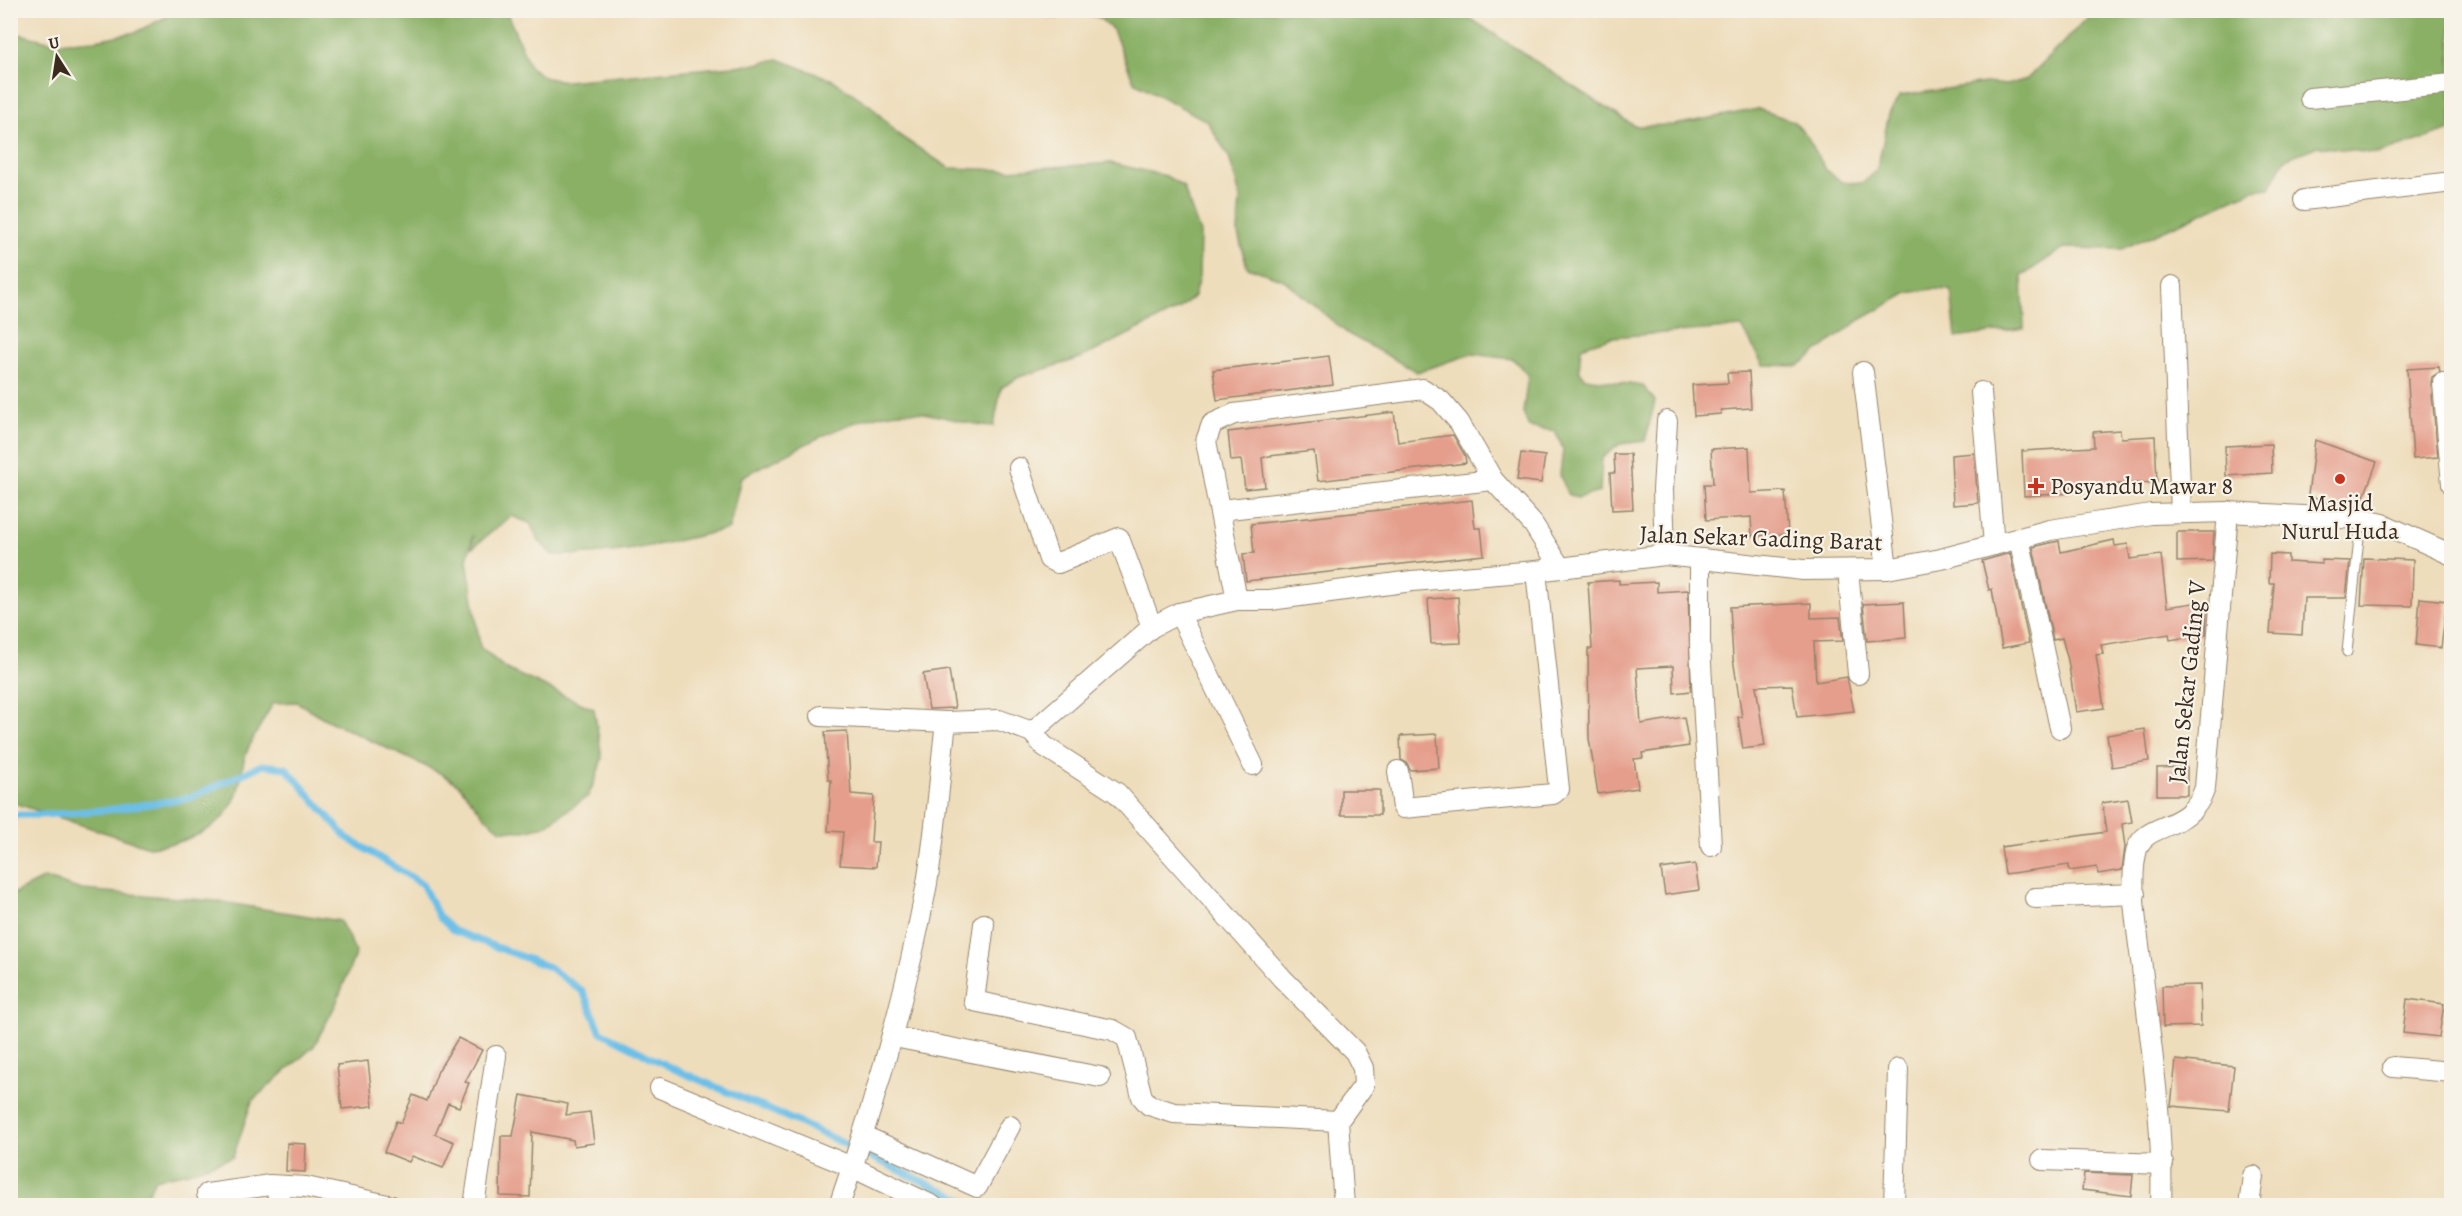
<svg xmlns="http://www.w3.org/2000/svg" width="2462" height="1216" font-family="Alegreya,serif">
<style>
.forest{fill:#8ab066;stroke:#626d42;stroke-width:1.5}
.lines{fill:none;stroke-linecap:round;stroke-linejoin:round}
.stream{stroke:#6cbfe8;stroke-width:7}
.building{fill:#e59e8c}
.lane-casing{stroke:#94846c;stroke-width:11}
.street-casing{stroke:#94846c;stroke-width:22}
.lane{stroke:#fff;stroke-width:9}
.street{stroke:#fff;stroke-width:20}
.poi-dot{fill:#c8321e;stroke:#f7f3e8;stroke-width:2}
.labels{text-anchor:middle;dominant-baseline:central;stroke-width:4.5;stroke-linejoin:round;paint-order:stroke}
.poi-label{font-size:24px;fill:#3b2a1e;stroke:#f7f3e8;text-anchor:start}
.street-label{font-size:24px;fill:#3b2a1e;stroke:#f7f3e8}
</style>
<rect width="100%" height="100%" fill="#f7f3e8"/>
<filter id="ink" filterUnits="userSpaceOnUse"><feTurbulence type="fractalNoise" baseFrequency=".0167" numOctaves="2"/><feDisplacementMap in="SourceGraphic" scale="12" xChannelSelector="R" yChannelSelector="G"/><feConvolveMatrix kernelMatrix="1 2 1 2 8 2 1 2 1" color-interpolation-filters="sRGB"/></filter>
<filter id="wash" filterUnits="userSpaceOnUse"><feTurbulence type="fractalNoise" baseFrequency=".008" numOctaves="4" result="noise"/><feDisplacementMap in="SourceGraphic" scale="24" xChannelSelector="R" yChannelSelector="G"/><feGaussianBlur stdDeviation="1.35" result="paint"/><feColorMatrix in="noise" values="0 0 0 0 0 0 0 0 0 0 0 0 0 0 0 0 0 1.4 0 .05"/><feComposite in="paint" operator="in"/></filter>
<g filter="url(#wash)">
<rect width="100%" height="100%" fill="#edb"/>
<g class="forest">
<path d="M506,11L530,67L546,78L566,81L756,64L778,59L833,80L871,106L900,136L949,168L1008,170L1111,163L1166,176L1183,186L1200,233L1199,277L1194,296L1179,309L1081,358L1019,377L1001,388L994,426C966,426 940,413 913,412C858,409 789,455 741,477L729,529C667,543 617,556 552,555L539,541L530,523L511,516L472,548L473,535L467,560L480,647L506,669L594,709L602,758L596,778L588,796L545,826L524,831L501,830L485,817L459,785L442,774L327,720L297,702L273,703C264,721 249,741 244,760C241,772 241,784 236,796C223,831 183,844 149,847L11,802V32L56,43L96,40L136,32L170,15L188,11Z"/>
<path d="M980,11H1459L1634,126L1674,125L1758,109L1793,121L1807,136L1826,170L1842,182L1862,183L1877,170L1889,114L1900,96L1985,83L2007,85L2027,79L2094,11H2451V130L2377,154L2318,146L2285,159L2270,188L2253,190L2122,249L2064,248L2022,276L2024,328L1956,338L1951,290L1932,289L1908,293L1860,320L1798,366L1763,365L1742,327L1612,337L1581,347L1579,370L1585,378L1643,386L1655,401L1645,441L1620,444L1602,458L1600,492L1577,498L1568,494L1560,475L1563,449L1555,431L1529,427L1523,413L1528,375L1513,359L1472,354L1417,372L1348,334L1284,280L1247,267L1238,234L1240,196L1229,157L1207,121L1134,82L1113,30L1098,17L1077,13L1056,18L1027,12L987,13Z"/>
<path d="M44,878L82,890L214,901L340,921L356,952L336,1004L314,1046L252,1101L233,1157L188,1172L155,1179L142,1205H11V895Z"/>
</g>
<g class="lines">
<path class="stream" d="M10,815H44L115,809L190,798L262,765L286,768L346,837L422,884L439,917L454,931L549,967L583,992L601,1032L674,1069L800,1123L975,1206"/>
</g>
<g id="blocks">
<g class="building">
<path d="M1329,356L1333,385L1217,400L1213,370Z"/>
<path d="M2439,367L2440,372L2432,377L2431,384L2438,457L2413,459L2407,369Z"/>
<path d="M1749,372L1751,408L1721,410V414L1694,416L1692,385L1728,383L1727,373Z"/>
<path d="M1394,412L1398,442L1453,435L1465,456L1466,463L1318,481L1314,451L1269,456L1262,458L1265,487L1245,489L1241,460L1231,461L1228,432Z"/>
<path d="M2120,430L2121,438L2155,436L2157,482L2071,487V493L2024,496L2022,451L2094,447L2093,432Z"/>
<path d="M2315,440L2377,462L2360,507L2337,506L2308,495Z"/>
<path d="M2271,444L2272,473L2226,476L2225,446Z"/>
<path d="M1749,447L1751,493L1785,491L1788,534L1752,536L1751,517L1706,520L1704,484H1713L1711,449Z"/>
<path d="M1521,453L1545,456L1541,483L1517,480Z"/>
<path d="M1974,453L1978,503L1953,505L1951,455Z"/>
<path d="M1614,454H1630L1633,509L1612,510L1610,473H1615Z"/>
<path d="M1472,500L1475,528H1481L1484,555L1246,581L1243,554L1254,553L1251,524Z"/>
<path d="M2177,532H2214L2212,561L2177,562Z"/>
<path d="M2114,540L2115,546L2128,544L2130,559L2161,555L2167,607L2207,601L2206,634L2170,640L2169,634L2101,645L2103,654L2096,655L2104,708L2076,712L2068,660L2062,638L2053,640L2033,547L2059,541L2061,552Z"/>
<path d="M2010,553L2029,643L2002,648L1992,589L1989,590L1982,561Z"/>
<path d="M2270,554L2288,555V562L2322,564V560L2350,561L2346,598H2304L2302,635L2270,633L2274,583H2269Z"/>
<path d="M2364,558L2413,560L2412,606L2361,605Z"/>
<path d="M1619,580V584L1657,582V592L1688,590L1691,691L1674,693L1673,666L1637,668L1641,724L1684,717L1689,746L1642,753L1643,758L1634,759L1638,788L1598,794L1589,738L1588,649H1592L1588,582Z"/>
<path d="M1458,597L1461,643L1431,644L1428,599Z"/>
<path d="M2420,598L2447,601L2441,648L2416,645Z"/>
<path d="M1904,602L1906,638L1867,641L1863,604Z"/>
<path d="M1811,603V618L1840,617L1843,641L1814,642L1816,682L1847,677L1854,711L1797,717L1792,685L1756,686L1765,746L1743,749L1738,717H1742L1733,658L1730,607Z"/>
<path d="M949,670L955,708L929,709L923,674Z"/>
<path d="M2145,729L2149,761L2112,767L2107,735Z"/>
<path d="M847,731L851,794L874,796L871,842H878L876,867L840,865L843,832L828,831L831,780H828L825,732Z"/>
<path d="M1437,734L1439,768L1410,770L1407,763L1401,760L1400,736Z"/>
<path d="M2187,767V795H2157V768Z"/>
<rect x="1341" y="790" width="39" height="25"/>
<path d="M2128,799L2132,822L2122,824L2125,847L2122,870L2098,874L2097,867L2069,871V865L2005,874L2001,847L2106,832L2102,803Z"/>
<path d="M1695,864L1699,890L1665,895L1661,869Z"/>
<path d="M2200,985L2201,1026L2163,1027L2162,986Z"/>
<path d="M2407,999L2444,1004L2439,1037L2403,1033Z"/>
<path d="M458,1038L482,1050L465,1082L469,1083L459,1107L448,1103L435,1134L454,1142L443,1168L412,1156L409,1162L384,1152L396,1121L401,1123L413,1095L427,1101L438,1071Z"/>
<path d="M2176,1060L2234,1066L2229,1111L2171,1106Z"/>
<path d="M368,1061L373,1106L342,1109L337,1065Z"/>
<path d="M521,1095L568,1104L566,1115L590,1112L594,1143L574,1146L573,1140L532,1132L530,1197L500,1196L501,1136H513Z"/>
<path d="M287,1143L306,1144L305,1172L286,1171Z"/>
<path d="M2084,1173L2133,1175L2131,1196L2082,1190Z"/>
</g>
</g>
</g>
<g filter="url(#ink)">
<use href="#blocks" fill-opacity="0" stroke="#94846c" stroke-width="1.5"/>
<g class="lines">
<defs>
<path id="lane" d="M2347,652L2361,519"/>
<g id="street">
<path d="M2310,98L2452,84"/>
<path d="M2304,200L2452,182"/>
<path d="M2172,286L2181,513"/>
<path d="M1863,372L1887,569"/>
<path d="M2443,383L2452,484"/>
<path d="M1981,392L1994,545"/>
<path d="M1019,468L1049,559L1058,563L1119,538L1152,627"/>
<path d="M1220,510L1493,480"/>
<path d="M2019,538L2060,728"/>
<path d="M1665,555L1663,490L1667,421"/>
<path d="M1700,559V645L1711,846"/>
<path d="M1848,570L1858,674"/>
<path d="M1237,600L1206,441L1212,424L1234,414L1423,389L1441,401L1459,422L1493,480L1533,524L1560,567"/>
<path d="M1179,613L1253,765"/>
<path d="M821,716L946,722"/>
<path d="M1398,771L1403,808L1553,794L1559,789L1536,571"/>
<path d="M2035,898L2135,894"/>
<path d="M984,924L974,1001L1113,1030L1127,1038L1142,1097L1149,1105L1174,1113L1338,1121"/>
<path d="M894,1037L1100,1077"/>
<path d="M2393,1067L2452,1072"/>
<path d="M660,1088L852,1167L933,1206"/>
<path d="M864,1136L977,1187L1010,1126"/>
<path d="M2042,1160L2163,1164"/>
<path d="M277,1186L279,1206"/>
<path d="M207,1194L270,1185L306,1187L392,1206"/>
<path d="M474,1206L496,1056"/>
<path d="M839,1206C875,1103 904,1001 925,894C936,838 939,779 946,722L999,720L1032,732"/>
<path d="M1344,1206L1338,1121L1364,1085L1363,1068L1355,1052L1282,978L1117,793L1044,746L1032,732L1152,627L1179,613L1237,600H1270L1412,581L1536,571L1665,555L1803,570L1887,569L1941,559L2050,530L2151,514L2228,512L2361,519L2383,524L2452,555"/>
<path d="M1894,1206L1898,1069"/>
<path d="M2161,1206C2164,1125 2151,1048 2142,968C2138,934 2128,882 2137,849C2146,821 2190,833 2205,788L2228,512"/>
<path d="M2249,1206L2253,1176"/>
</g>
</defs>
<use href="#lane" class="lane-casing"/>
<use href="#street" class="street-casing"/>
<use href="#lane" class="lane"/>
<use href="#street" class="street"/>
</g>
</g>
<g class="poi-dot">
<circle cx="2340" cy="479" r="6"/>
<path d="M2033 477h6v6h6v6h-6v6h-6v-6h-6v-6h6z"/>
</g>
<g class="labels">
<g class="poi-label">
<text x="2050" y="486">Posyandu Mawar 8</text>
<text x="2340" y="503" text-anchor="middle">Masjid<tspan x="2340" dy="28">Nurul Huda</tspan></text>
</g>
<g class="street-label">
<text transform="translate(1761 538) rotate(2)">Jalan Sekar Gading Barat</text>
<text transform="translate(2187 682) rotate(-84)">Jalan Sekar Gading V</text>
</g>
</g>
<rect width="2462" height="1216" fill="none" stroke="#f7f3e8" stroke-width="36"/>
<g transform="translate(57 57) rotate(348)" stroke="#f7f3e8" stroke-width="4.5" paint-order="stroke">
<path d="M0-4.5L10 22L0 15L-10 22Z" fill="#3b2a1e"/>
<text y="-9" font-size="16" font-weight="bold" text-anchor="middle" fill="#3b2a1e">U</text>
</g>
</svg>
